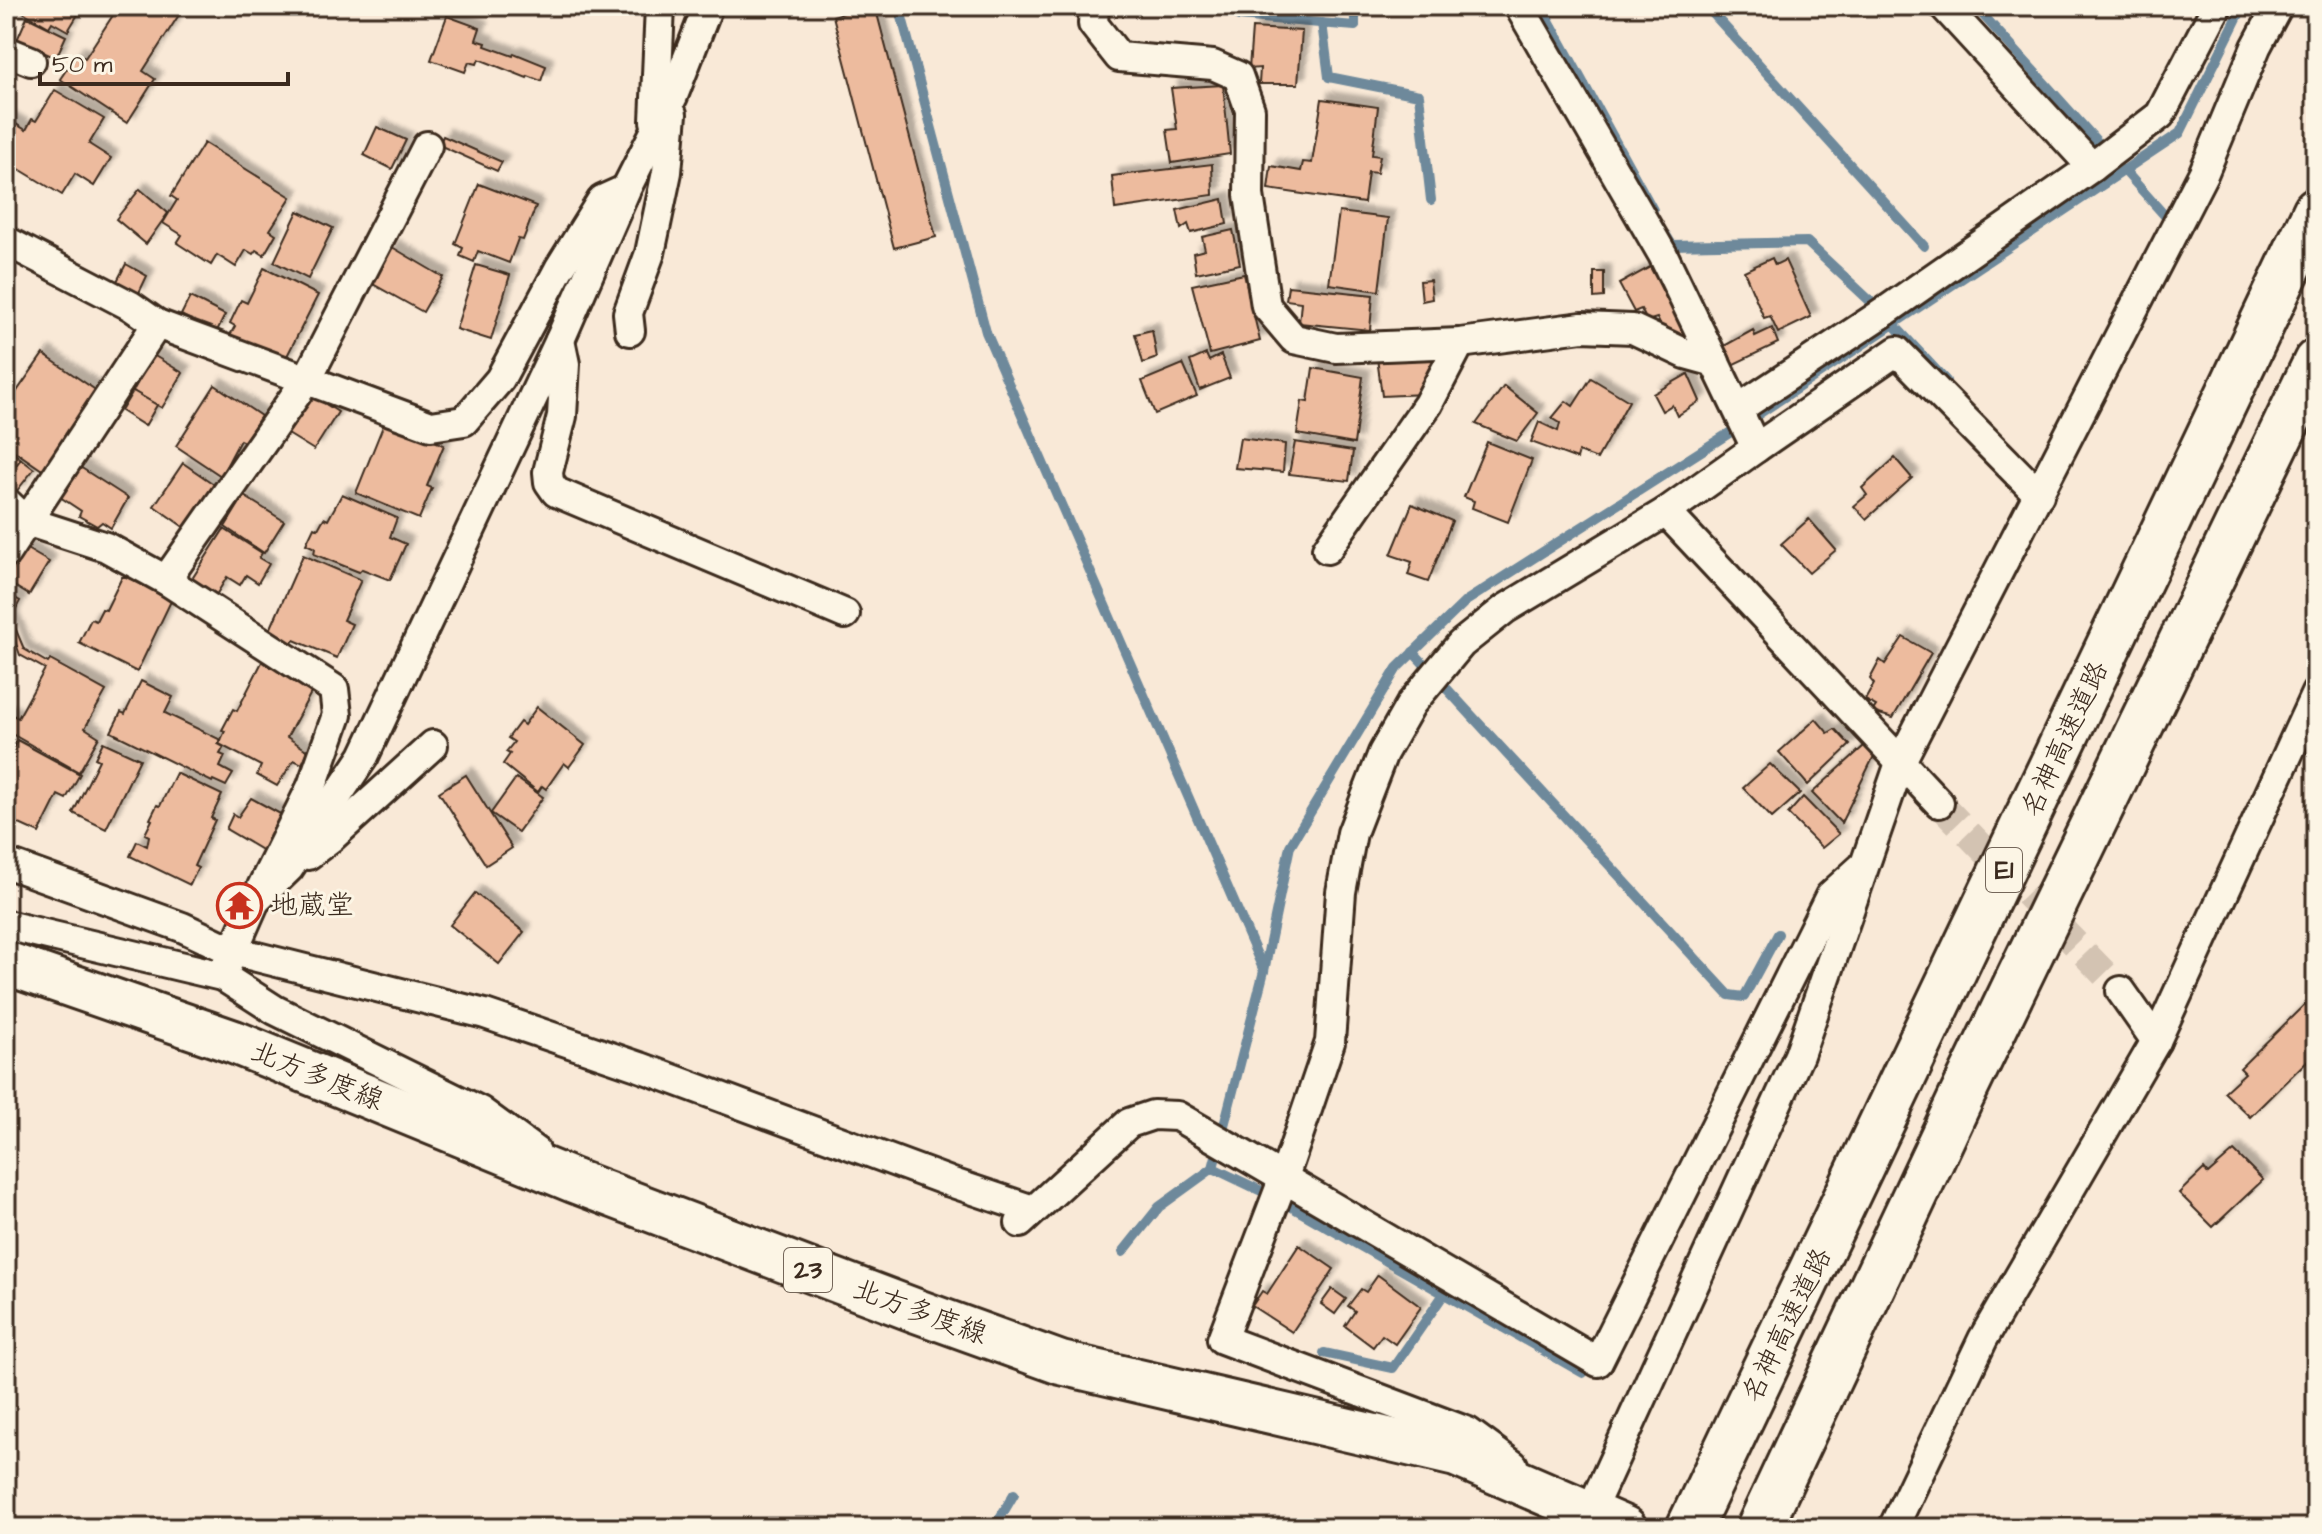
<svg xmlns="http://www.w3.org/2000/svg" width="2322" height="1534" font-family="'Architects Daughter','Klee One',sans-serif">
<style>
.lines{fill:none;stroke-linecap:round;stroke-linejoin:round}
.stream{stroke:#6e899b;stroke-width:10}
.building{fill:#edbb9e;stroke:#3b2a1e;stroke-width:2;filter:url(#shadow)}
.street-tunnel{stroke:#d3c3b2;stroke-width:28;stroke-dasharray:28 14;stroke-linecap:butt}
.street-casing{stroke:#3b2a1e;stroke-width:34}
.primary-casing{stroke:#3b2a1e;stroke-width:48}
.highway-casing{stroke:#3b2a1e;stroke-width:50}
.street{stroke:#fcf5e5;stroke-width:28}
.primary{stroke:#fcf5e5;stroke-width:42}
.highway{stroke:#fcf5e5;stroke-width:44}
.labels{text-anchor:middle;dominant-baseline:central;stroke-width:6;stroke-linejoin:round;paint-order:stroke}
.shield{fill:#fcf5e5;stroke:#75675a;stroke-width:2}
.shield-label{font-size:26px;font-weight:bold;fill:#3b2a1e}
.street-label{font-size:28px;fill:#3b2a1e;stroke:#fcf5e5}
.poi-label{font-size:28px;fill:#3b2a1e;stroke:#fcf5e5;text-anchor:start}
</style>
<defs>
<filter id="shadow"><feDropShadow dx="7" dy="-7" stdDeviation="2" flood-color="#0004"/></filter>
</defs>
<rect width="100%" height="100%" fill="#f9e9d7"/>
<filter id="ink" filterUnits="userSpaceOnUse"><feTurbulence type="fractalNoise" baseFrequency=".0125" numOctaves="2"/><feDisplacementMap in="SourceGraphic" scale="16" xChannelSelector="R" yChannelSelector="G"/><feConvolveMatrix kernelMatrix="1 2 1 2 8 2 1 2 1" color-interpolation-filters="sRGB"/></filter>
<g filter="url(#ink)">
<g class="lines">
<g class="stream">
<path d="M899,6L986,332L1264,971L1213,1168L1159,1207L1123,1252"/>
<path d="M1541,6L1653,210"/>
<path d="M1706,6L1924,246"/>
<path d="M1975,6L2102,147"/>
<path d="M1239,16L1355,26V6"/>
<path d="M1322,23L1329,77L1419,95L1431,200"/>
<path d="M2124,170L2166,217"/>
<path d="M1666,235L1672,245L1807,242L1883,313L1946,381"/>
<path d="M1413,652L1729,995L1744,997L1778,934"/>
<path d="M1264,971L1290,846L1397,668L1466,601L1745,423L2180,133L2243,6"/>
<path d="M1213,1168L1276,1198L1583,1373"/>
<path d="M1324,1353L1393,1368L1444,1294"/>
<path d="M994,1528L1014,1494"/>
</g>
</g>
<g class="building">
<path d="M24,6H83L68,31L52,22L49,27L21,11Z"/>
<path d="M119,6L184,7L143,71L155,79L127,123L60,79L77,54L85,58Z"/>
<path d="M869,6H875L936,237L894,248L833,16Z"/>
<path d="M447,16L480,28L476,40L486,43L485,46L513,56L514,53L546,66L541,81L528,76L527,78L479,59L477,64L469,62L465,72L431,60Z"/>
<path d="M27,17L66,36L56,58L17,40Z"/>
<path d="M1252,28L1302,31L1298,84H1259L1260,68L1249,69Z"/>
<path d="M1223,85L1230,154L1172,163L1167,130L1177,129L1171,88Z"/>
<path d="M55,90L104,119L89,144L111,158L94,186L75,174L62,195L6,161V118L26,130L32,119L36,121Z"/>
<path d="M1322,99L1378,107L1372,155L1380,156L1377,173L1368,172L1364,203L1268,189L1271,166L1301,171L1303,162L1312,163Z"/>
<path d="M377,127L406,140L392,169L364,155Z"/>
<path d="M443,136L502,162L497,171L439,145Z"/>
<path d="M204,143L291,197L270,230L276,234L264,255L256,250L253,254L246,250L236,267L217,255L211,265L177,243L182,235L163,223L177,200L171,196Z"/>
<path d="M1212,164L1213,195L1115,209L1112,176Z"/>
<path d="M479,184L536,206L523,240L518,239L509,263L478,251L474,262L460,256L463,248L455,244Z"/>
<path d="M140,189L168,213L146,244L116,219Z"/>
<path d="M1223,199L1227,224L1191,233L1188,224L1181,229L1177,210Z"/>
<path d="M298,211L333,228L308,279L274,262Z"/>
<path d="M1339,212L1388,218L1379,291L1329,284Z"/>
<path d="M1233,230L1240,264L1196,273L1193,253L1205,250L1202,237Z"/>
<path d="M392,247L443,277L423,312L371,283Z"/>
<path d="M1772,258L1775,265L1785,260L1811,317L1778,333L1770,316L1764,318L1744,271Z"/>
<path d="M126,264L147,276L138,295L116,283Z"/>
<path d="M476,265L510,275L491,340L456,329Z"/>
<path d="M1650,267L1687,336L1681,341L1665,335L1657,318L1647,321L1641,309L1634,312L1619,284Z"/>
<path d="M264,268L318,295L284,362L230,335L235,326L230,323L241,300L247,303Z"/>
<path d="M1594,272H1604V297L1594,298Z"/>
<path d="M1244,274L1260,341L1210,354L1192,285Z"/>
<path d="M1430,280L1432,299L1422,301L1420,281Z"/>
<path d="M1288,286L1373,295L1370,330L1299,323L1301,302L1286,300Z"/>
<path d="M190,297L225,315L216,333L181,315Z"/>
<path d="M1772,328L1778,343L1732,365L1724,346L1753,330L1755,336Z"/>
<path d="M1152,330L1157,358L1143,363L1135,334Z"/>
<path d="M43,354L97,391L45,472L6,445V407Z"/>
<path d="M1206,354L1209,361L1221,355L1230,378L1200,390L1190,361Z"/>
<path d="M153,355L183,373L162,408L133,391Z"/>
<path d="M1439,357L1433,377L1423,378L1424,394L1382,396L1377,358Z"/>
<path d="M1183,364L1197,396L1155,414L1142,381Z"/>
<path d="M1313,368L1363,377L1354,444L1297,434L1302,401L1308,402Z"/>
<path d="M1688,374L1700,401L1677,416L1672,405L1662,411L1653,394Z"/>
<path d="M1591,378L1629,401L1597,459L1579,452L1577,459L1531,442L1539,422L1558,431L1560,423L1552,418L1566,401L1573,406Z"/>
<path d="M215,385L261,416L244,442L240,440L221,476L176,446Z"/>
<path d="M1504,386L1538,413L1517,441L1476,424Z"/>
<path d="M133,391L157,405L145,426L121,411Z"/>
<path d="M313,396L338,412L314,450L288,434Z"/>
<path d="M385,421L444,445L427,486L432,488L419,519L356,493Z"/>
<path d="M1240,438L1285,444L1283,472L1235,468Z"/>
<path d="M1295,442L1353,451L1349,481L1289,474Z"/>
<path d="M1487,442L1532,460L1508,522L1472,508L1474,501L1464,497Z"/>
<path d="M6,447L21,459L6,478Z"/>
<path d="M1895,458L1912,478L1866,519L1854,506L1867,495L1862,488Z"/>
<path d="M21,459L34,469L16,492L6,485V478Z"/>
<path d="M183,463L218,487L188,530L154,506Z"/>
<path d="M80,467L128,498L111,528L102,522L97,526L79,516L81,511L60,497Z"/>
<path d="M342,494L397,518L390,537L406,544L390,580L362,569L359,572L314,554L315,548L306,544L314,527L318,529L324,518L328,520Z"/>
<path d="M244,496L284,521L264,553L225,527Z"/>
<path d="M1412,504L1452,521L1428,582L1408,575L1412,562L1391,555Z"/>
<path d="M1809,519L1836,550L1809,573L1781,544Z"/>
<path d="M224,529L262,553L259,558L269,564L258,583L246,575L240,585L227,577L215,597L190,582Z"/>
<path d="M25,548L49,562L29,595L6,581Z"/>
<path d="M303,555L361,580L343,620L352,624L337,658L294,640L291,644L270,630Z"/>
<path d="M122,577H126L172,599L137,672L79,643L91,619L96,621L102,609L106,610Z"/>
<path d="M6,593L20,601L11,618L24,649L48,663L50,660L106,691L85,728L99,737L79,772L10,733L6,734V711L18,718L45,669L20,655L10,627L6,634Z"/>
<path d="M1903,637L1931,653L1893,718L1872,712L1876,706L1865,700L1874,684L1870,679L1880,660L1885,664Z"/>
<path d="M263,660L312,691L287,737L308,751L302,764L294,760L277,786L257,775L261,766L219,744L225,731L222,730L233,709L237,711Z"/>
<path d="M141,681L173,697L165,713L221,740L218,744L224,747L220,754L225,756L220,767L233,774L226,786L213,780L212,782L111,732L121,712L125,714Z"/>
<path d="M537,707L585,745L569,767L564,763L546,789L542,786L538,792L503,764L510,754L506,752L514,742L508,738L520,722L524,725Z"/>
<path d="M1816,719L1828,733L1835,729L1850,745L1808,785L1779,752Z"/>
<path d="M17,740L80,774L66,799L58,795L39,833L6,818V764Z"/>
<path d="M103,742L140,759L106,829L73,813L99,760L95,758Z"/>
<path d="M1864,746L1874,756L1841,823L1812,793Z"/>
<path d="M1770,764L1800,793L1772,818L1743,788Z"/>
<path d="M176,773L222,795L211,818L215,820L194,866L198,868L190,885L130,856L137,841L147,846L149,836L145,834L152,820L150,819L157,805L160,806Z"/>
<path d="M466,775L512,848L486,865L439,792Z"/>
<path d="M516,778L543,797L518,832L491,813Z"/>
<path d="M1803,797L1839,834L1822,848L1788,814Z"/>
<path d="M251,798L284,816L265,852L226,829L233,814L238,817Z"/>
<path d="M475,893L524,932L499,964L450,925Z"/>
<path d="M2305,1004L2316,1016V1052L2250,1117L2224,1092L2245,1073L2240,1068Z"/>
<path d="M2234,1151L2263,1180L2213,1227L2179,1193L2204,1169L2208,1174Z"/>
<path d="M1299,1245L1334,1269L1292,1332L1252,1306L1262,1291L1267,1294Z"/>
<path d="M1378,1275L1421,1307L1395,1344L1382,1335L1373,1347L1345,1326L1355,1311L1348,1306L1361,1289L1366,1292Z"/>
<path d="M1332,1289L1346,1299L1335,1314L1321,1304Z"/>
</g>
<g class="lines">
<path class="street-tunnel" d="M1939,803L2121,991"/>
<defs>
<g id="street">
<path d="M1094,6L1093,24L1119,57L1213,65L1238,76L1250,110L1249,195L1266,306L1294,339L1336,348L1460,343L1582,327L1633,329L1686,354L1715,362"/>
<path d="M1519,6L1663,255L1756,448L1666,512L1939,803"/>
<path d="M1944,6L2092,167"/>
<path d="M6,51L31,61"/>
<path d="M655,121L660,6"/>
<path d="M6,241L131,306L157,324L431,426L464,421L500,379L559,269L602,200L622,191"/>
<path d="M630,331L628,313L650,253L667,172L672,114"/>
<path d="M560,340L565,364L562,416L548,472L549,482L556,492L845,614"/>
<path d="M1738,409L1883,313L2092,167L2160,115L2217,6"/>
<path d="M1756,448L1897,351L2039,495"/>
<path d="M6,502L26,521L106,547L166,580L334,689L337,715L312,786L255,901L222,976"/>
<path d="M1327,549L1428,404L1460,343"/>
<path d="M6,553L157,324"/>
<path d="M166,580L307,379L427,146"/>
<path d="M308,855L333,836L433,745"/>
<path d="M6,863L182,927L233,951L485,1014L640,1067L950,1182L1033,1210"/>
<path d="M255,901L289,868L364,756L560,340L626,189L673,96L708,6"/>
<path d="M6,925L222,976L275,1010L480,1111L536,1152"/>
<path d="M2121,991L2156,1041"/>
<path d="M1020,1223L1129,1123L1153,1115L1177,1116L1598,1362L1830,896L1861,868"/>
<path d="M1513,1465L1468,1432L1222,1339L1283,1180L1330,1042L1341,892L1352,833L1383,753L1411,704L1461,644L1505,609L1666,512"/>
<path d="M1590,1512L1799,1055L1900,763L2204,172L2256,47L2278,6"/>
<path d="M1893,1528L1983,1339L2156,1041L2316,693"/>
</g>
<path id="primary" d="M6,963L234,1042L574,1181L914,1310L1061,1363L1456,1455L1625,1528"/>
<g id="highway">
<path d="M1689,1528L2316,210"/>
<path d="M1759,1528L1959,1102L2316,362"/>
</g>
</defs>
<use href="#street" class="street-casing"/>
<use href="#primary" class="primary-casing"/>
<use href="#highway" class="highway-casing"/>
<use href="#street" class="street"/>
<use href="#primary" class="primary"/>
<use href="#highway" class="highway"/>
</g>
</g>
<defs>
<symbol id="temple-ring" viewBox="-11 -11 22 22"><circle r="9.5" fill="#fcf5e5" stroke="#c8321e" stroke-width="1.5"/><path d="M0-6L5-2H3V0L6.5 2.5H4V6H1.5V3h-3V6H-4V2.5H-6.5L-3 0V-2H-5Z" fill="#c8321e"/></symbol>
</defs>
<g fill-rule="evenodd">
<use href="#temple-ring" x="214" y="880" width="51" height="51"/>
</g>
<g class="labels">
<g class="shield">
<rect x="1986" y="848" width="36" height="44" rx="6"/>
<rect x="784" y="1248" width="48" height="44" rx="6"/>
</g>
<g class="shield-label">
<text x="2004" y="870">E1</text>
<text x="808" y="1270">23</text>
</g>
<g class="street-label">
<text transform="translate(2065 739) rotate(-65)">名神高速道路</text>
<text transform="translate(317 1076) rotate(22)">北方多度線</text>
<text transform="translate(920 1312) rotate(20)">北方多度線</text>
<text transform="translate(1787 1325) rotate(-64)">名神高速道路</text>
</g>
<g class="poi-label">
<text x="270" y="905">地蔵堂</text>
</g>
</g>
<rect width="2322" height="1534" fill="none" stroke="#fcf5e5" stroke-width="32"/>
<rect x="16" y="16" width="2290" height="1502" fill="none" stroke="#3b2a1e" stroke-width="3" filter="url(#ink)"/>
<path d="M40 72v12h248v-12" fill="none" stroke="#3b2a1e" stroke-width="4"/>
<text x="52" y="72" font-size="24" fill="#3b2a1e" stroke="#fcf5e5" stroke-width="6" paint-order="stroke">50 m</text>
</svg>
